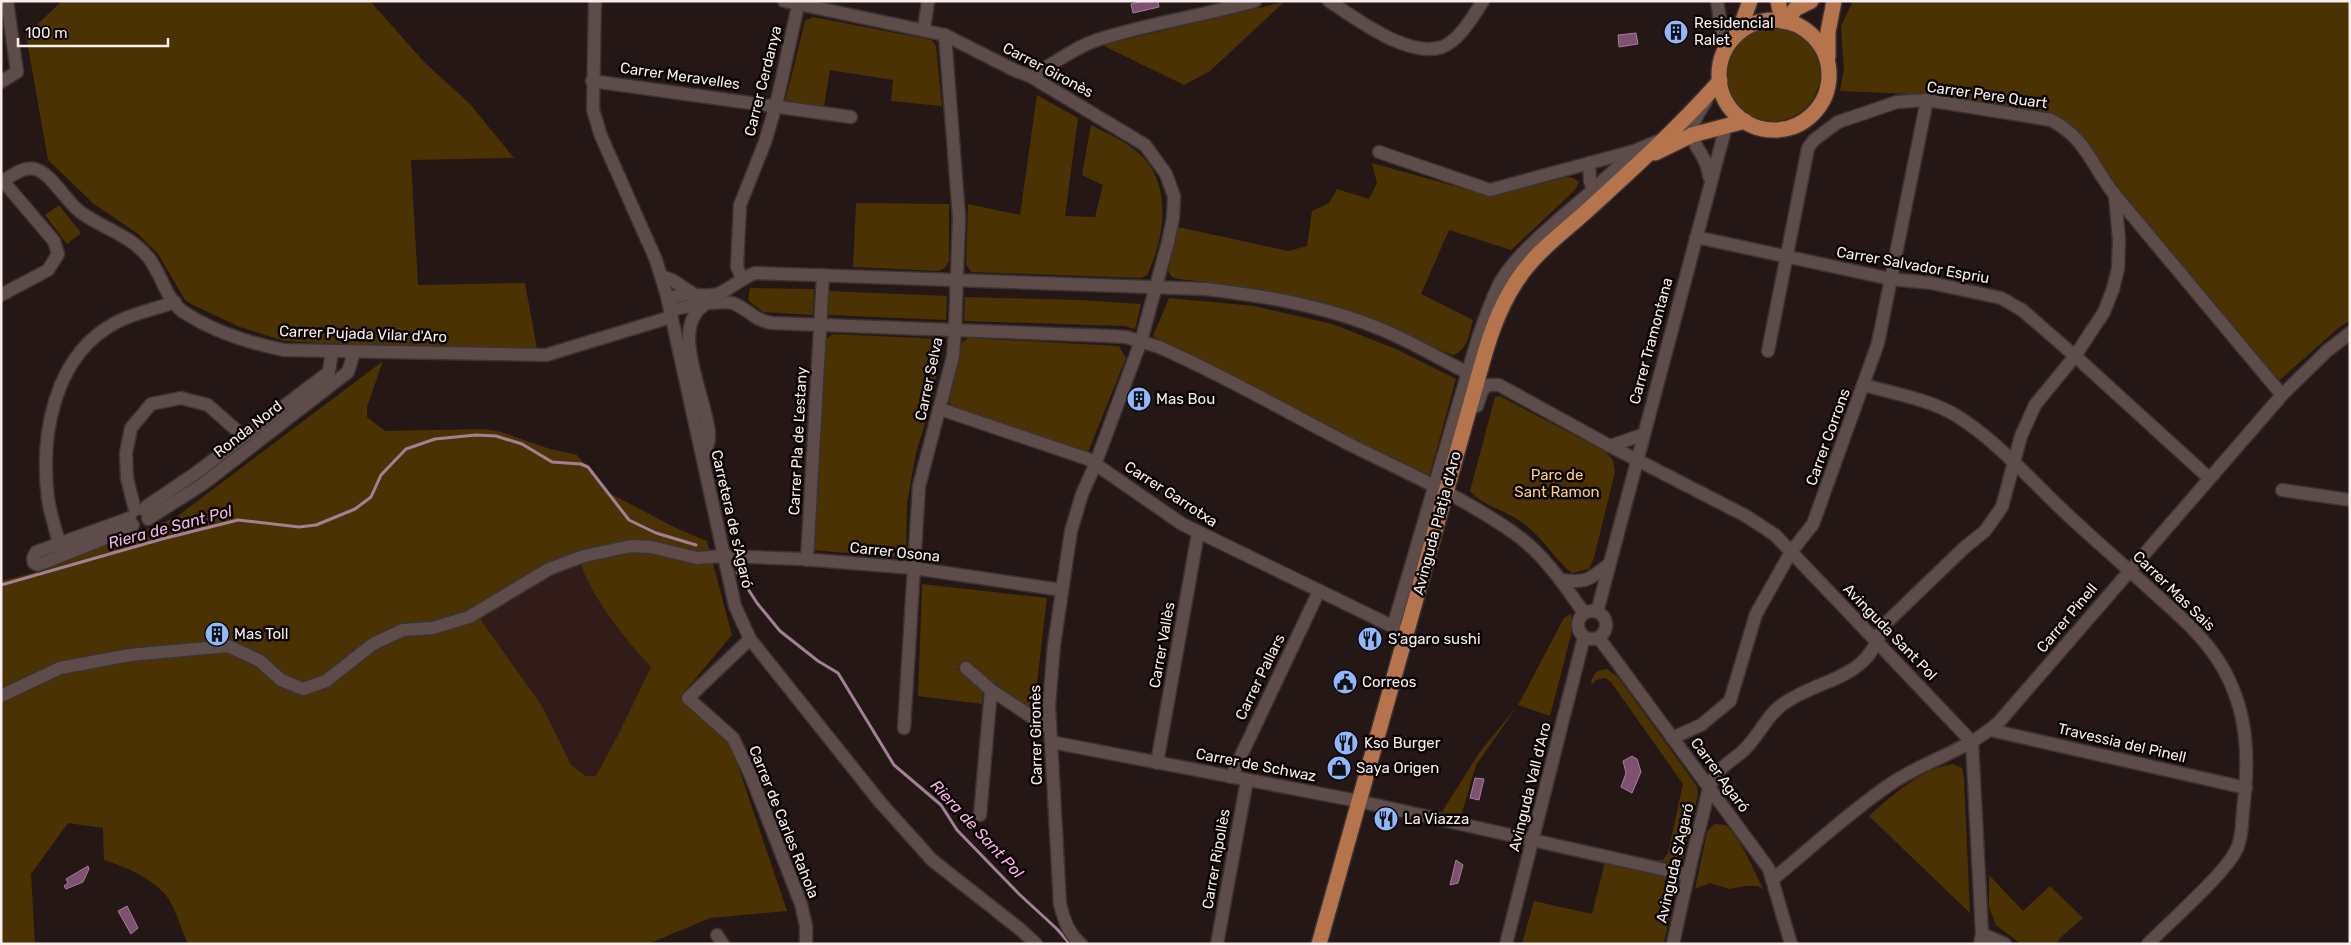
<svg xmlns="http://www.w3.org/2000/svg" width="2351" height="945" font-family="Rubik,sans-serif">
<style>
.built{fill:#311c1a}
.green{fill:#4b3203}
.water{fill:#7e5172;stroke:#a38097}
.lines{fill:none;stroke-linecap:round;stroke-linejoin:round}
.stream{stroke:#a38097;stroke-width:3}
.minor-casing{stroke:#3c3232;stroke-width:15}
.major-casing{stroke:#3c3232;stroke-width:18}
.minor{stroke:#5d4c4a;stroke-width:12}
.major{stroke:#b6744c;stroke-width:15}
.labels{text-anchor:middle;dominant-baseline:central;stroke-width:5;stroke-linejoin:round;paint-order:stroke}
.poi-label{font-size:15px;fill:#f8edec;stroke:#0a0504;text-anchor:start}
.street-label{font-size:15px;fill:#f8edec;stroke:#0a0504}
.park-label{font-size:15px;fill:#fdcd85;stroke:#0a0504}
.water-label{font-size:16px;font-style:italic;fill:#f8b2e5;stroke:#0a0504}
</style>
<rect width="100%" height="100%" fill="#251715"/>
<path class="built" d="M580,563L597,596L615,624L651,667L620,731L596,776H586L571,765L542,706L478,616L531,582Z"/>
<g class="green">
<path d="M62,1H370L425,63L469,103L514,158L411,160L418,285L525,283L537,349L376,346L284,341L240,327L193,305L185,300L158,254L138,234L94,204L48,160L26,35Z"/>
<path d="M1853,1H2350V320L2336,330L2273,386L2116,195L2073,131L2030,110L1934,95L1840,91L1844,69L1841,26Z"/>
<path d="M1284,2L1210,71L1184,85L1102,45Z"/>
<path d="M813,17L932,40L936,46L942,106L891,101L893,80L830,70L824,106L785,102L805,21Z"/>
<circle cx="1773" cy="74" r="47"/>
<path d="M1037,95L1078,118L1065,216L1095,217L1103,185L1082,175L1091,125C1108,134 1130,143 1144,158C1172,189 1164,240 1147,275L1141,278L971,272L966,264L968,204L1020,215Z"/>
<path d="M1372,163L1483,194L1496,195L1567,177L1573,178L1579,182L1575,190L1511,250L1449,230L1421,294L1473,320C1469,334 1468,350 1453,355C1429,346 1407,332 1384,323C1317,296 1249,286 1178,279L1172,277L1168,271L1178,227L1288,251L1307,246L1312,211L1329,203L1337,189L1369,199L1377,183Z"/>
<path d="M856,203L949,204V261L945,268L939,271L853,267Z"/>
<path d="M59,205L81,233L67,244L45,215Z"/>
<path d="M750,288L814,289L813,315L763,312L748,300Z"/>
<path d="M828,291L947,296L946,320L828,315Z"/>
<path d="M965,297L1080,300L1141,304L1135,329L1125,326L964,321Z"/>
<path d="M1169,298L1254,306L1332,324L1396,349L1456,379L1429,477L1153,336Z"/>
<path d="M833,334L943,339L932,400L916,453L907,503L906,550L896,557L811,550L820,363L826,339Z"/>
<path d="M968,338L1119,346L1126,358L1088,452L952,406L947,400L960,344Z"/>
<path d="M383,361L367,407V417L385,431L484,429L501,432L550,449L577,455L609,493L678,529L707,541L732,635L680,697L730,742L787,911L710,918L648,944H188C182,930 174,905 165,894C149,877 126,867 104,860L103,828L68,823L31,874L35,944H1V700L69,671L124,660L226,652L247,658L308,693C341,686 346,666 371,650C403,630 442,625 478,616L542,706L571,765L586,776H596L620,731L651,667C621,634 592,598 577,555L464,614L439,623L413,625L324,679L306,682L290,679L229,643L205,641L44,670L26,677L1,691V581L36,572L175,518Z"/>
<path d="M1500,396L1606,452L1613,460L1615,472L1594,558L1589,569L1572,573C1554,559 1543,537 1523,523C1506,510 1484,507 1470,491L1495,397Z"/>
<path d="M922,584L1047,598L1033,717L967,661L957,669L983,688L982,704L918,696Z"/>
<path d="M1571,614V635L1550,716L1518,705L1476,765L1461,816L1442,812L1479,753L1518,705L1564,618Z"/>
<path d="M1607,669L1618,677L1697,786L1698,794L1683,858L1676,864L1655,860H1663L1668,853L1683,784L1611,682L1605,678L1596,680L1591,685C1592,674 1596,670 1607,669Z"/>
<path d="M1953,764L1962,768L1964,778L1970,913L1869,816C1892,795 1921,769 1953,764Z"/>
<path d="M1714,824L1726,825C1743,842 1752,867 1763,889L1758,886H1746L1729,889L1710,883L1695,889L1707,832Z"/>
<path d="M1605,862L1669,876L1674,881L1675,888L1664,944H1522L1534,901L1592,914Z"/>
<path d="M1989,875L2023,911L2050,886L2083,918L2061,937L2057,944H2021L1996,925L1989,907Z"/>
</g>
<g class="water">
<path d="M1144,1H1158L1159,7L1133,13L1131,4Z"/>
<path d="M1636,33L1638,44L1619,47L1618,35Z"/>
<path d="M1632,756L1637,759L1641,772L1632,793L1621,787L1626,773L1623,761Z"/>
<path d="M1475,778L1484,779L1479,800L1470,798Z"/>
<path d="M1456,860L1463,865L1458,883L1450,885Z"/>
<path d="M88,866L89,869L83,882L66,889L64,886L68,883L66,879Z"/>
<path d="M127,906L138,928L131,934L118,911Z"/>
</g>
<g class="lines">
<g class="stream">
<path d="M737,572L757,603L780,631L818,661L838,673L894,765L941,805L957,830L1019,894L1057,929L1070,944"/>
<path d="M1,585L162,539L238,520L299,527L316,525L355,509L371,497L381,475L406,449L435,439L476,435L496,436L522,444L552,462L581,464L588,467L629,520L656,533L696,545"/>
</g>
<defs>
<g id="minor">
<path d="M595,1L593,110L601,136L656,260L667,296L735,606L750,639L880,802L932,860L1021,930L1036,944"/>
<path d="M784,1L945,35L1016,71L1030,76L1145,145L1166,174L1174,196L1173,218L1168,242L1141,341L1095,465L1082,494L1071,531L1054,645L1049,705L1060,904C1064,920 1068,933 1081,944"/>
<path d="M1329,1C1357,19 1407,58 1442,47C1460,40 1473,16 1483,1"/>
<path d="M1717,1L1725,50"/>
<path d="M924,29L928,1"/>
<path d="M1030,76C1054,65 1072,48 1097,40C1148,23 1203,16 1255,1"/>
<path d="M592,81L851,117"/>
<path d="M1,82L17,72L7,1"/>
<path d="M1706,101C1701,110 1690,124 1692,135C1694,148 1708,158 1709,176"/>
<path d="M1379,152L1490,190L1634,151L1663,139"/>
<path d="M1,182C12,176 23,166 35,169C51,173 66,201 79,211C101,228 129,234 148,257C161,272 165,298 182,311C212,331 249,343 284,350L546,355L671,317"/>
<path d="M1593,190L1633,153"/>
<path d="M1696,237L1891,279L1931,283L2001,298L2022,310L2075,356L2209,478"/>
<path d="M661,276L672,280L692,293"/>
<path d="M742,278L737,267L740,205L765,142L776,105L798,6"/>
<path d="M1,295L48,270L58,254L54,241L3,181"/>
<path d="M668,300C684,289 701,299 718,294C730,289 742,278 755,273L1205,289C1266,296 1326,306 1383,330C1412,342 1440,359 1468,373"/>
<path d="M670,311C680,307 725,299 735,304C750,311 754,320 772,323L1109,336L1126,337L1159,347C1223,375 1283,410 1345,442C1402,471 1466,498 1518,536C1545,556 1565,586 1584,613"/>
<path d="M1768,351L1808,148L1814,140L1838,122L1897,102L1927,100L2051,120C2087,139 2091,165 2115,195L2282,395"/>
<path d="M1864,385C1895,394 1929,399 1957,416C2000,443 2034,484 2071,518C2098,543 2126,567 2153,592C2179,615 2207,639 2224,670C2249,715 2249,762 2243,811C2242,823 2242,836 2238,846C2230,870 2168,923 2148,944"/>
<path d="M1477,406L1482,391L1487,385H1499L1610,446L1746,516L1775,535L1972,742L1982,934L1980,944"/>
<path d="M940,409L1088,459L1182,524L1400,630"/>
<path d="M1610,446L1642,435"/>
<path d="M703,458C705,452 708,445 709,439C710,404 668,330 703,306"/>
<path d="M2282,490L2350,500"/>
<path d="M135,510L127,478L126,453L131,428L151,404L181,398L208,405L243,436"/>
<path d="M144,510L147,506L196,473L329,372L332,351"/>
<path d="M130,518L36,552L33,558L34,563L38,565L129,529L133,525"/>
<path d="M148,519L203,484L348,372L354,352"/>
<path d="M59,544C56,529 50,514 48,499C40,435 54,354 117,322C134,313 156,309 175,302"/>
<path d="M807,560L823,275"/>
<path d="M1560,580C1585,583 1588,581 1608,565"/>
<circle cx="1592" cy="625" r="14"/>
<path d="M1597,612L1726,126"/>
<path d="M1393,627L1478,338C1485,319 1491,299 1501,281C1517,252 1567,213 1593,190L1590,181L1589,163"/>
<path d="M1599,638L1769,869L1791,944"/>
<path d="M750,639L688,698L733,738L751,776L801,904L806,926V944"/>
<path d="M966,668L991,690L1050,729"/>
<path d="M1,696L60,668L130,655L228,646L260,661L281,680L303,689L326,681L373,644L403,630L433,628L469,617L549,569L584,556L631,546L651,547L697,558L723,556L801,559L913,568L1062,590"/>
<path d="M904,728L919,486L953,356L955,330L959,217L945,35"/>
<path d="M1990,730L2246,788"/>
<path d="M1672,738L1701,725L1730,701L1756,614L1791,552L1813,524L1878,343L1927,100"/>
<path d="M1051,742L1358,801L1688,875"/>
<path d="M1157,763L1198,533"/>
<path d="M1231,777L1319,591"/>
<path d="M980,815L991,690"/>
<path d="M1772,880C1811,848 1848,813 1889,785C1923,761 1967,751 1999,722L2282,395L2327,351L2350,333"/>
<path d="M1982,934L2005,944"/>
<path d="M717,935L723,944"/>
<path d="M1217,944L1247,780"/>
<path d="M1506,944L1584,637"/>
<path d="M1673,944C1682,902 1691,860 1702,818C1706,804 1707,787 1716,775C1723,764 1735,759 1744,750C1759,736 1766,716 1783,704C1823,676 1867,682 1883,626L1964,548L1985,531L2002,507L2021,436L2035,405L2075,356L2104,312L2113,289L2118,268L2119,240L2115,195"/>
</g>
<g id="major">
<path d="M1778,1L1782,21"/>
<circle cx="1774" cy="75" r="55"/>
<path d="M1787,22L1795,9L1811,1"/>
<path d="M1741,31L1743,20L1750,1"/>
<path d="M1828,57V32L1834,1"/>
<path d="M1655,153L1692,135L1745,121"/>
<path d="M1319,944L1476,385C1486,349 1495,314 1516,282C1534,253 1564,232 1589,209C1634,168 1679,127 1720,81"/>
</g>
</defs>
<use href="#minor" class="minor-casing"/>
<use href="#major" class="major-casing"/>
<use href="#minor" class="minor"/>
<use href="#major" class="major"/>
</g>
<defs>
<symbol id="building-disc" viewBox="-11 -11 22 22"><circle r="9.5" fill="#91b8fd" stroke="#0a0504"/><path d="M-4-6H4V6H1V3H-1V6H-4ZM-2.5-4.3h1.7v1.8h-1.7ZM.8-4.3h1.7v1.8H.8ZM-2.5-1h1.7V.8h-1.7ZM.8-1h1.7V.8H.8Z" fill="#111"/></symbol>
<symbol id="restaurant-disc" viewBox="-11 -11 22 22"><circle r="9.5" fill="#91b8fd" stroke="#0a0504"/><path d="M-5-6h1v4h1v-4h1v4h1v-4h1v5L-1.5 .5V6h-2V.5L-5-1ZM5-6V6H3V1.5H1.5Q1.5-4 5-6Z" fill="#111"/></symbol>
<symbol id="civic-disc" viewBox="-11 -11 22 22"><circle r="9.5" fill="#91b8fd" stroke="#0a0504"/><path d="M-.6-6.5H3V-4.5H.6V-3L4-1V1h2V6H-6V1h2V-1L-.6-3ZM-1.2 2.5V6h2.4V2.5Z" fill="#111"/></symbol>
<symbol id="shop-disc" viewBox="-11 -11 22 22"><circle r="9.5" fill="#91b8fd" stroke="#0a0504"/><path d="M-5-2.5h2.3a2.7 3.5 0 0 1 5.4 0H5L5.5 6h-11ZM-1.5-2.5h3a1.5 2.3 0 0 0-3 0Z" fill="#111"/></symbol>
</defs>
<g fill-rule="evenodd">
<use href="#building-disc" x="1662" y="18" width="28" height="28"/>
<use href="#building-disc" x="1125" y="385" width="28" height="28"/>
<use href="#building-disc" x="203" y="620" width="28" height="28"/>
<use href="#restaurant-disc" x="1356" y="625" width="28" height="28"/>
<use href="#civic-disc" x="1331" y="668" width="28" height="28"/>
<use href="#restaurant-disc" x="1332" y="729" width="28" height="28"/>
<use href="#shop-disc" x="1325" y="754" width="28" height="28"/>
<use href="#restaurant-disc" x="1372" y="805" width="28" height="28"/>
</g>
<g class="labels">
<g class="poi-label">
<text x="1694" y="23">Residencial<tspan x="1694" dy="17">Ralet</tspan></text>
<text x="1156" y="399">Mas Bou</text>
<text x="234" y="634">Mas Toll</text>
<text x="1388" y="639">S’agaro sushi</text>
<text x="1362" y="682">Correos</text>
<text x="1364" y="743">Kso Burger</text>
<text x="1356" y="768">Saya Origen</text>
<text x="1404" y="819">La Viazza</text>
</g>
<g class="street-label">
<text transform="translate(1048 70) rotate(28)">Carrer Gironès</text>
<text transform="translate(680 76) rotate(8)">Carrer Meravelles</text>
<text transform="translate(763 81) rotate(-76)">Carrer Cerdanya</text>
<text transform="translate(1987 95) rotate(8)">Carrer Pere Quart</text>
<text transform="translate(1913 265) rotate(10)">Carrer Salvador Espriu</text>
<text transform="translate(363 334) rotate(2)">Carrer Pujada Vilar d'Aro</text>
<text transform="translate(1651 341) rotate(-75)">Carrer Tramontana</text>
<text transform="translate(929 379) rotate(-78)">Carrer Selva</text>
<text transform="translate(248 429) rotate(-38)">Ronda Nord</text>
<text transform="translate(1828 437) rotate(-70)">Carrer Corrons</text>
<text transform="translate(798 441) rotate(-87)">Carrer Pla de Ľestany</text>
<text transform="translate(1171 494) rotate(33)">Carrer Garrotxa</text>
<text transform="translate(732 519) rotate(77)">Carretera de s'Agaró</text>
<text transform="translate(1437 523) rotate(-75)">Avinguda Platja d'Aro</text>
<text transform="translate(895 552) rotate(6)">Carrer Osona</text>
<text transform="translate(2174 591) rotate(44)">Carrer Mas Sais</text>
<text transform="translate(2067 618) rotate(-50)">Carrer Pinell</text>
<text transform="translate(1890 632) rotate(46)">Avinguda Sant Pol</text>
<text transform="translate(1162 645) rotate(-80)">Carrer Vallès</text>
<text transform="translate(1260 677) rotate(-64)">Carrer Pallars</text>
<text transform="translate(1036 735) rotate(-91)">Carrer Gironès</text>
<text transform="translate(2122 743) rotate(13)">Travessia del Pinell</text>
<text transform="translate(1256 765) rotate(11)">Carrer de Schwaz</text>
<text transform="translate(1720 775) rotate(54)">Carrer Agaró</text>
<text transform="translate(1530 787) rotate(-76)">Avinguda Vall d'Aro</text>
<text transform="translate(784 822) rotate(68)">Carrer de Carles Rahola</text>
<text transform="translate(1216 859) rotate(-80)">Carrer Ripollès</text>
<text transform="translate(1675 863) rotate(-77)">Avinguda S'Agaró</text>
</g>
<g class="park-label">
<text x="1557" y="475">Parc de<tspan x="1557" dy="17">Sant Ramon</tspan></text>
</g>
<g class="water-label">
<text transform="translate(170 527) rotate(-15)">Riera de Sant Pol</text>
<text transform="translate(977 829) rotate(47)">Riera de Sant Pol</text>
</g>
</g>
<rect width="2351" height="945" fill="none" stroke="#f8edec" stroke-width="5"/>
<path d="M18 38v8h150v-8" fill="none" stroke="#f8edec" stroke-width="2.5"/>
<text x="25" y="38" font-size="15" fill="#f8edec" stroke="#0a0504" stroke-width="4" paint-order="stroke">100 m</text>
</svg>
